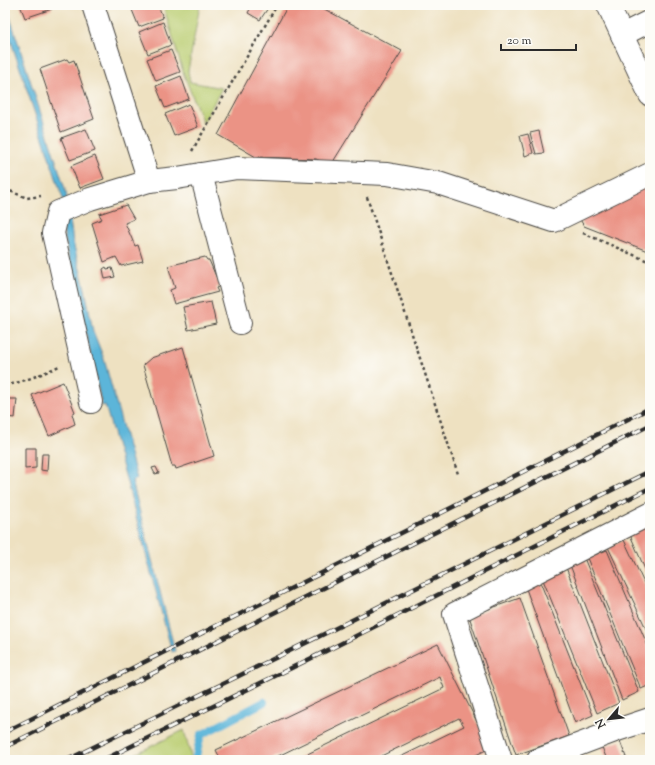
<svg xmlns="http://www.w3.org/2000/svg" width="655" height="765" font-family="'Sorts Mill Goudy',serif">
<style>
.green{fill:#bacd71;stroke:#727c4e}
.water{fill:#5cb5d9;stroke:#447082}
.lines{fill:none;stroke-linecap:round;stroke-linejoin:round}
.stream{stroke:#5cb5d9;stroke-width:8}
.building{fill:#eb9385}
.street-casing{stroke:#484642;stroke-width:24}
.path{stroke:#484642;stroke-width:2.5;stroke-dasharray:3 3;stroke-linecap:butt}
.street{stroke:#fff;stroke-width:22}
.rail-casing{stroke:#2b2b2b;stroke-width:4.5}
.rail{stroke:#fdfcf7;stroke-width:3;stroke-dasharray:9;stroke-linecap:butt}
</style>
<rect width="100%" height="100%" fill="#fdfcf7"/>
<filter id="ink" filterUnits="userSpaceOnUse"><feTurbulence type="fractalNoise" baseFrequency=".025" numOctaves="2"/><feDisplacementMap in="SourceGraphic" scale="8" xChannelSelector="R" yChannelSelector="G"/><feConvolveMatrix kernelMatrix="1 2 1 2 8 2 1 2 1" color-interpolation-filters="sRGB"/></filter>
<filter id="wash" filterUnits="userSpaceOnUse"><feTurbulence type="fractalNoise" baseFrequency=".012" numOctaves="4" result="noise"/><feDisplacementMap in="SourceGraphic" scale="16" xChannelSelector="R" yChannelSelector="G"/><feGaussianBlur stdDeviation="0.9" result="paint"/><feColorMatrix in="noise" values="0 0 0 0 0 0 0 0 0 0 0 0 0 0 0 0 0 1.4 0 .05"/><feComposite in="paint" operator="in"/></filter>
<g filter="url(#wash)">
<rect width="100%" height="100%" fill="#eee1c1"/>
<g class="green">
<path d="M163,5H200L188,71L190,82L222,88L203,123L184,75Z"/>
<path d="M184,730L192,760H123Z"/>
</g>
<path class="water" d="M5,5H6L66,192L73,242L85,289L93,331L104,359L137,479L132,481L175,651L172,652L125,475L105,405L102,406L64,235L63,220V199L5,23Z"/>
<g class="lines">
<path class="stream" d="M197,760L196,756L201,735L264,702"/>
</g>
<g id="blocks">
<g class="building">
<path d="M20,5H53L51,6L52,9L25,18Z"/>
<path d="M130,5H158L163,18L139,27Z"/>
<path d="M252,5H270L260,20L248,13Z"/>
<path d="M288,5H317L402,51L331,165L316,159L256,157L218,135Z"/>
<path d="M163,22L171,45L148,54L139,32Z"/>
<path d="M171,50L180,72L156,81L147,59Z"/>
<path d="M67,59L69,62L74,60L94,119L61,132L40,69Z"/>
<path d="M181,76L189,99L165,108L156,86Z"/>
<path d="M189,104L198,127L174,136L165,114Z"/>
<path d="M86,129L95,151L70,160L61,138Z"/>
<path d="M539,131L544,153L536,154L530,133Z"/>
<path d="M528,134L533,153L525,156L520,136Z"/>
<path d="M95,156L104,179L80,188L71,166Z"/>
<path d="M648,184L650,189V252L584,226L579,218Z"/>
<path d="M126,205L134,219L125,223L135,246L138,245L143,261L121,266L116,257L104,262L92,223L102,219L99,214Z"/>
<path d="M205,257L207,260H209L220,286L216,288L218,292L174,304L170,290L175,288L168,266Z"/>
<path d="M106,267L107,269L112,268L115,277L105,279L103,269Z"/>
<path d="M211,302L216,324L188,330L183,307Z"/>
<path d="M183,347L214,456L176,469L175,466H172L143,365L151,358Z"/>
<path d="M63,382L75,412L72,414L75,424L49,436L32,395Z"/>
<path d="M6,399H17L15,418L5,417Z"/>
<path d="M25,448H36V468L25,469Z"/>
<path d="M42,454H48L47,471L41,470Z"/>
<path d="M156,467L159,473L155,474L152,468Z"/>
<path d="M645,521L650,532V581L628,530Z"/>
<path d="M624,540L650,596V637L608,547Z"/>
<path d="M607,550L650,651V685L641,689L587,558Z"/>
<path d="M584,558L639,692L622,700L570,565Z"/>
<path d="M565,565L619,703L597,713L541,575Z"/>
<path d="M539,579L593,715L575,723L525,586Z"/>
<path d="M520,598L569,736L516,755L469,616Z"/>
<path d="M438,644L490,748L466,760H394L464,726L459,718L373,760H295L444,688L440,677L270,760H221L216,750Z"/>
<path d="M620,741L627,760H607L602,747Z"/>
</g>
</g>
</g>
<g filter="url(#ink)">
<use href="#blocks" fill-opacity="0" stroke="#484642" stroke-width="1"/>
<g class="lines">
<defs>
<g id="street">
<path d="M93,5L149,181"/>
<path d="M608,5L650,95"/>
<path d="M622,35L650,21"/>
<path d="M201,174L240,323"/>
<path d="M91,402L53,233L58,212L90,199L149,181L177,178L237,168L387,174L438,183L554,221L650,174"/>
<path d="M501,760L454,614L650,514"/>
<path d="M538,760L620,729L650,719"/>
</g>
</defs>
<use href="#street" class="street-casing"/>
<g class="path">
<path d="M192,151L277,5"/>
<path d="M5,189L27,198L41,196"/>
<path d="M367,197L458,474"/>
<path d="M583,233L650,262"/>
<path d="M5,386C24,381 41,375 59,366"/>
</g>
<use href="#street" class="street"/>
<defs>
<g id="rail">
<path d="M5,732L650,408"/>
<path d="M5,747L650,425"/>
<path d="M67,760L316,638L650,471"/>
<path d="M103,760L324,652L650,488"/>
</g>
</defs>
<use href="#rail" class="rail-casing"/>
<use href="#rail" class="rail"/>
</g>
</g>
<rect width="655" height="765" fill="none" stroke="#fdfcf7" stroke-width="20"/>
<g transform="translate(609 719) rotate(242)" stroke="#fdfcf7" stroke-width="3" paint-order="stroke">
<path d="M0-3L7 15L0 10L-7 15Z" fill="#2b2b2b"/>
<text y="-6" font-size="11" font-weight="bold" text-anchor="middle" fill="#2b2b2b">N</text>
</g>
<path d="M501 44v6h75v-6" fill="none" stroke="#2b2b2b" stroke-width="2"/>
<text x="507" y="44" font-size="12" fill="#2b2b2b" stroke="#fdfcf7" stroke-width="3" paint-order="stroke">20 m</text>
</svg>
